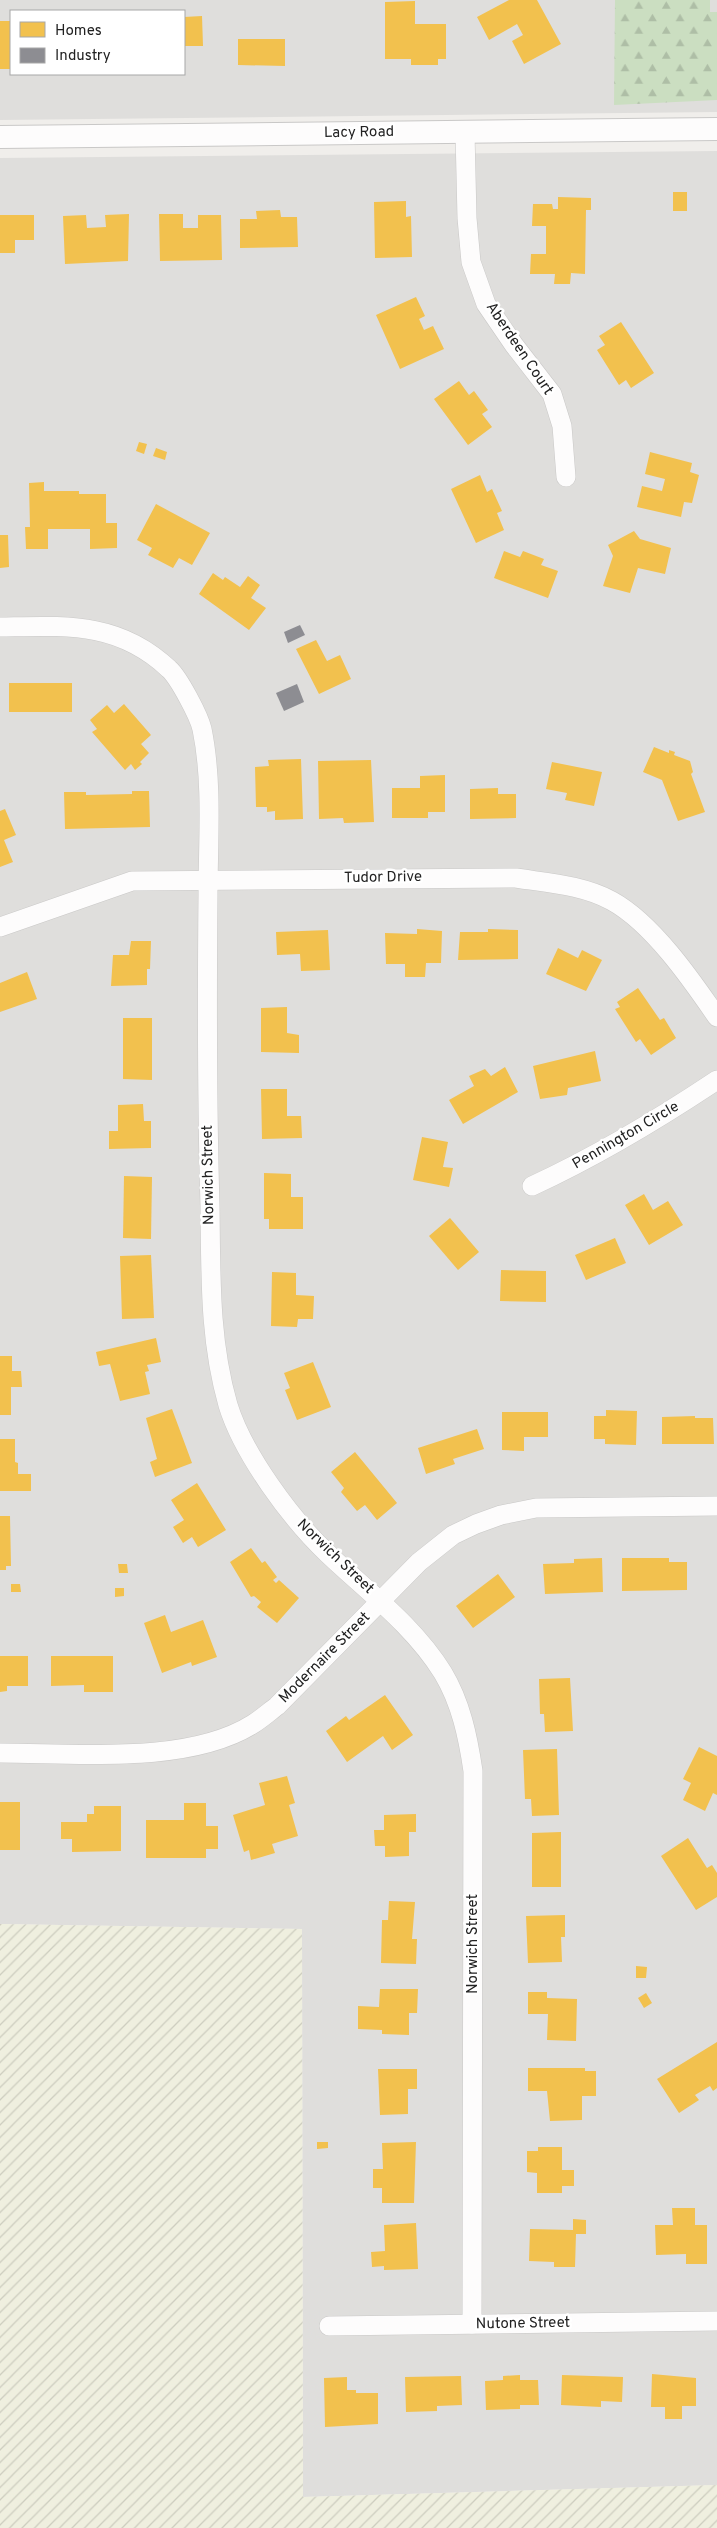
<svg xmlns="http://www.w3.org/2000/svg" width="717" height="2528" font-family="Overpass,sans-serif">
<style>
.residential{fill:#dfdedc;fill-rule:evenodd}
.farmland{fill:url(#farmland-furrows)}
.forest{fill:url(#forest-firs)}
.homes{fill:#f2c14e}
.industry{fill:#8d8d92}
.lines{fill:none;stroke-linecap:round;stroke-linejoin:round}
.minor-casing{stroke:#c9c8c7;stroke-width:20}
.tertiary-casing{stroke:#c9c8c7;stroke-width:24}
.minor{stroke:#fdfcfc;stroke-width:19}
.tertiary{stroke:#fdfcfc;stroke-width:22}
.labels{text-anchor:middle;dominant-baseline:central;stroke-width:5;stroke-linejoin:round;paint-order:stroke}
.street-label{font-size:15px;fill:#222;stroke:#fff}
</style>
<defs>
<pattern id="farmland-furrows" width="10" height="10" patternUnits="userSpaceOnUse" patternTransform="scale(1.25)"><rect width="10" height="10" fill="#efefdf"/><path d="M-1 1l2-2M0 10L10 0M9 11l2-2" fill="none" stroke="#cdcdbf"/></pattern>
<pattern id="forest-firs" width="22" height="20" patternUnits="userSpaceOnUse" patternTransform="scale(1.25)"><rect width="22" height="20" fill="#cbdec1"/><path d="M5 1l3.5 6h-7zM16 11l3.5 6h-7z" fill="#aebea6"/></pattern>
</defs>
<rect width="100%" height="100%" fill="#f0eeeb"/>
<g class="residential">
<path d="M0,0H717V112L0,120ZM11,11H184V74H11Z"/>
<path d="M717,151V2485L303,2497L302,1929L0,1924V158Z"/>
</g>
<path class="farmland" d="M0,1924L302,1929L303,2497L717,2485V2528H0Z"/>
<path class="forest" d="M615,0H710V12H717V100L614,105Z"/>
<g class="homes">
<path d="M509,0H537L561,44L524,64L512,41L523,35L517,24L489,40L477,17Z"/>
<path d="M415,1V24H446V59H438V65H411V59H385V2Z"/>
<path d="M202,16L203,46H184V17Z"/>
<rect x="0" y="21" width="11" height="48"/>
<path d="M238,39H285V66L238,65Z"/>
<rect x="673" y="192" width="14" height="19"/>
<path d="M558,197L591,198V210H586L585,274L571,273L570,284H554L555,274H530L531,254H546V226H532L533,204H552L553,209H558Z"/>
<path d="M406,201V217L411,216L412,257L375,258L374,202Z"/>
<path d="M280,210L281,217H297L298,247L240,248V219H257L256,211Z"/>
<path d="M129,214L128,261L65,264L63,216L86,215L87,228L106,227L105,215Z"/>
<path d="M159,214H183V228H198V215H221L222,260L160,261Z"/>
<path d="M0,215H34V240H15V253H0Z"/>
<path d="M416,297L425,316L419,319L424,330L433,326L444,349L400,369L376,315Z"/>
<path d="M621,322L654,373L631,388L626,380L619,385L597,350L605,345L599,336Z"/>
<path d="M459,381L469,395L474,391L488,410L482,414L492,427L468,445L434,399Z"/>
<path d="M139,442L147,444L144,454L136,451Z"/>
<path d="M156,448L167,452L165,460L153,456Z"/>
<path d="M650,452L692,463L690,472L699,475L692,503L684,502L681,517L637,507L642,486L662,491L665,479L645,474Z"/>
<path d="M480,475L487,492L492,489L502,511L497,513L504,530L476,543L451,489Z"/>
<path d="M44,482V491H79V494H106V523H117V548L90,549V529H48V549H26L25,527H30L29,483Z"/>
<path d="M156,504L210,533L192,565L179,558L173,568L148,555L152,548L137,540Z"/>
<path d="M634,531L640,539L671,548L665,574L638,568L630,593L603,586L613,556L608,545Z"/>
<path d="M0,535H8L9,567L0,568Z"/>
<path d="M504,551L520,557L523,551L544,559L541,565L558,571L548,598L494,578Z"/>
<path d="M213,573L223,580L225,577L240,587L248,576L260,585L251,598L266,608L249,630L199,594Z"/>
<path d="M316,640L327,661L340,655L351,679L319,694L296,649Z"/>
<rect x="9" y="683" width="63" height="29"/>
<path d="M124,704L151,735L141,744L149,753L140,762L142,764L135,770L131,764L125,770L92,732L97,729L90,720L107,705L114,713Z"/>
<path d="M654,747L669,753V750L675,752L674,755L690,761L693,772L691,774L705,812L678,821L662,780L643,772Z"/>
<path d="M301,759L303,819L275,820V811L267,812V807H256L255,767L269,766L268,760Z"/>
<path d="M371,760L374,822L344,823L343,818L319,819L318,761Z"/>
<path d="M552,762L602,772L594,806L565,800L567,793L546,789Z"/>
<path d="M445,775V812H428V818H392V788H420V776Z"/>
<path d="M498,788V794H516V818L470,819V789Z"/>
<path d="M132,791H149L150,827L65,829L64,792H86V795L132,794Z"/>
<path d="M5,809L16,835L4,840L13,862L0,867V811Z"/>
<path d="M417,929L442,931L441,963H426L425,977H405V964H386L385,933L417,934Z"/>
<path d="M488,929L518,930V959L458,960L460,932H488Z"/>
<path d="M328,930L330,970L301,971L300,954L277,955L276,932Z"/>
<path d="M131,941H151L150,969H147V985L111,986L113,955H129Z"/>
<path d="M558,948L578,958L582,950L602,960L586,991L546,974Z"/>
<path d="M27,972L37,999L0,1012V983Z"/>
<path d="M638,988L660,1020L664,1018L676,1038L651,1055L640,1039L636,1042L615,1009L620,1007L617,1002Z"/>
<path d="M287,1007V1033L299,1035V1053L261,1052V1008Z"/>
<path d="M123,1018H152V1080L123,1079Z"/>
<path d="M595,1051L601,1081L568,1088L567,1095L540,1099L533,1066Z"/>
<path d="M505,1067L518,1092L463,1124L449,1100L474,1086L469,1076L485,1069L491,1076Z"/>
<path d="M261,1089H287V1116H301L302,1138L262,1139Z"/>
<path d="M143,1104L144,1121H151V1148L109,1149V1131H118V1105Z"/>
<path d="M422,1137L448,1142L443,1167L453,1168L449,1187L413,1180Z"/>
<path d="M264,1173L291,1174V1197H303V1229H269V1219H264Z"/>
<path d="M124,1176L152,1177L151,1239L123,1238Z"/>
<path d="M644,1194L653,1210L668,1201L683,1225L649,1245L625,1205Z"/>
<path d="M450,1218L479,1252L458,1270L429,1236Z"/>
<path d="M615,1238L626,1263L586,1280L575,1255Z"/>
<path d="M151,1255L154,1318L122,1319L120,1256Z"/>
<path d="M501,1270L546,1271V1302L500,1301Z"/>
<path d="M272,1272L296,1273V1295L314,1296L313,1319H298L297,1327L271,1326Z"/>
<path d="M156,1338L161,1362L147,1365L149,1371L145,1372L150,1394L120,1401L110,1364L99,1366L96,1352Z"/>
<path d="M0,1356H12V1371H21L22,1387H11V1415H0Z"/>
<path d="M313,1362L331,1407L297,1420L285,1390L290,1388L284,1373Z"/>
<path d="M172,1409L192,1463L155,1477L150,1462L157,1459L146,1418Z"/>
<path d="M606,1410L637,1411L636,1445L605,1444V1439H594V1416H606Z"/>
<path d="M502,1412H548V1437H524V1451L502,1450Z"/>
<path d="M695,1416V1418H713L714,1444H662V1417Z"/>
<path d="M477,1429L484,1449L453,1459L455,1464L426,1474L418,1448Z"/>
<path d="M0,1439H15V1462L18,1463V1474H31V1491H0Z"/>
<path d="M355,1452L397,1503L377,1520L365,1505L357,1511L341,1492L344,1488L331,1472Z"/>
<path d="M197,1483L226,1530L198,1547L192,1537L183,1543L173,1527L184,1520L171,1500Z"/>
<path d="M0,1516H10L11,1566H6V1570H0Z"/>
<path d="M251,1548L262,1563L265,1561L277,1577L273,1580L276,1583L279,1580L299,1598L277,1623L257,1607L261,1602L254,1596L251,1597L230,1562Z"/>
<path d="M602,1558L603,1592L545,1594L543,1564L574,1563V1559Z"/>
<path d="M622,1558H669V1562H687V1590L622,1591Z"/>
<path d="M118,1564H127L128,1573H119Z"/>
<path d="M498,1574L515,1597L473,1628L456,1606Z"/>
<path d="M11,1584H20L21,1592H11Z"/>
<path d="M115,1588H124V1596L115,1597Z"/>
<path d="M165,1615L171,1632L203,1620L217,1657L192,1666L191,1662L162,1673L144,1623Z"/>
<path d="M0,1656H28V1686H7V1691L0,1692Z"/>
<path d="M51,1656H113V1692H84V1685L51,1686Z"/>
<path d="M570,1678L573,1731L545,1732L544,1714H540L539,1679Z"/>
<path d="M385,1695L413,1735L392,1750L383,1736L347,1762L326,1731L346,1716L349,1720Z"/>
<path d="M699,1747L717,1756V1795L713,1793L705,1811L683,1800L691,1783L683,1779Z"/>
<path d="M557,1749L559,1815L532,1816L531,1799H525L523,1750Z"/>
<path d="M287,1776L295,1803L289,1805L298,1836L272,1844L275,1853L251,1860L249,1850L244,1852L233,1815L265,1805L259,1783Z"/>
<rect x="0" y="1802" width="20" height="48"/>
<path d="M184,1803H206V1826H218V1849H206V1858H146V1820H184Z"/>
<path d="M94,1806H121V1851L72,1852V1839H61V1822H87V1814H94Z"/>
<path d="M416,1814V1832H409V1856L385,1857V1846H375L374,1830H384V1815Z"/>
<path d="M561,1832V1887H532V1833Z"/>
<path d="M688,1838L707,1868L712,1865L717,1873V1897L696,1910L661,1856Z"/>
<path d="M389,1901L415,1902L412,1939H417L416,1964L381,1963L382,1920H388Z"/>
<path d="M565,1915V1937H561L562,1962L528,1963L526,1916Z"/>
<path d="M636,1966L647,1967L646,1978H636Z"/>
<path d="M380,1989H418L417,2013H409V2035L382,2034V2030L358,2029V2006L379,2007Z"/>
<path d="M528,1992H547V1998L577,1999L576,2041L547,2040L548,2014H528Z"/>
<path d="M646,1993L652,2003L644,2008L638,1998Z"/>
<path d="M717,2042V2088L713,2091L710,2086L695,2095L699,2100L679,2113L657,2079Z"/>
<path d="M528,2068H585V2071H596V2096H582V2120L550,2121L547,2091H528Z"/>
<path d="M378,2069H417V2089H408V2114L380,2115Z"/>
<path d="M317,2142H328V2148L317,2149Z"/>
<path d="M416,2142L414,2203H382V2188H373V2169H383L382,2143Z"/>
<path d="M538,2147H562V2170H574V2186H562V2193H537V2173L527,2172V2151H538Z"/>
<path d="M672,2208H695V2225H707V2264H686V2254L656,2255L655,2225H673Z"/>
<path d="M573,2219L586,2220V2234H576L575,2267H554V2262L529,2261L530,2229L573,2230Z"/>
<path d="M416,2223L418,2269L384,2270V2266L372,2267L371,2252L385,2251L384,2225Z"/>
<path d="M652,2374L696,2378V2406H682V2419H665V2407H651Z"/>
<path d="M520,2375V2380H538L539,2405H520V2409L486,2410L485,2381L503,2380V2376Z"/>
<path d="M562,2375L623,2377L622,2402L601,2401V2407L561,2405Z"/>
<path d="M461,2376L462,2405L437,2406V2411L406,2412L405,2377Z"/>
<path d="M347,2377V2390H356V2393H378V2424L325,2427L324,2378Z"/>
</g>
<g class="industry">
<path d="M300,625L305,635L288,643L284,632Z"/>
<path d="M297,684L304,702L284,711L276,693Z"/>
</g>
<g class="lines">
<defs>
<g id="minor">
<path d="M465,132L467,218L471,262L486,304L514,345L552,394L562,426L566,477"/>
<path d="M0,627C65,626 118,621 169,669C179,678 199,716 202,729C213,783 208,841 208,895C207,999 207,1103 210,1206C211,1275 209,1339 228,1405C243,1454 291,1519 328,1554C367,1591 414,1626 443,1673C461,1703 468,1737 473,1771L472,2324"/>
<path d="M0,927L132,881L516,878C548,883 583,885 612,901C652,923 691,979 717,1017"/>
<path d="M532,1186C597,1156 657,1120 717,1080"/>
<path d="M0,1753C74,1753 188,1765 253,1724C261,1719 269,1712 277,1706L419,1562L453,1535L476,1524L501,1515L536,1508L717,1506"/>
<path d="M329,2326L717,2321"/>
</g>
<path id="tertiary" d="M0,137L717,129"/>
</defs>
<use href="#minor" class="minor-casing"/>
<use href="#tertiary" class="tertiary-casing"/>
<use href="#minor" class="minor"/>
<use href="#tertiary" class="tertiary"/>
</g>
<g class="labels">
<g class="street-label">
<text transform="translate(359 133) rotate(-1)">Lacy Road</text>
<text transform="translate(519 349) rotate(56)">Aberdeen Court</text>
<text transform="translate(383 878) rotate(-1)">Tudor Drive</text>
<text transform="translate(626 1136) rotate(-30)">Pennington Circle</text>
<text transform="translate(209 1175) rotate(-91)">Norwich Street</text>
<text transform="translate(335 1557) rotate(44)">Norwich Street</text>
<text transform="translate(325 1658) rotate(-45)">Modernaire Street</text>
<text transform="translate(473 1944) rotate(-90)">Norwich Street</text>
<text transform="translate(523 2324) rotate(-1)">Nutone Street</text>
</g>
</g>
<rect x="10" y="10" width="175" height="65" fill="#ffffff" stroke="#a7a7a7"/>
<rect x="20" y="22" width="25" height="15" fill="#f2c14e" stroke="#a7a7a7"/>
<text x="55" y="35" font-size="15" fill="#222222">Homes</text>
<rect x="20" y="48" width="25" height="15" fill="#8d8d92" stroke="#a7a7a7"/>
<text x="55" y="60" font-size="15" fill="#222222">Industry</text>
</svg>
